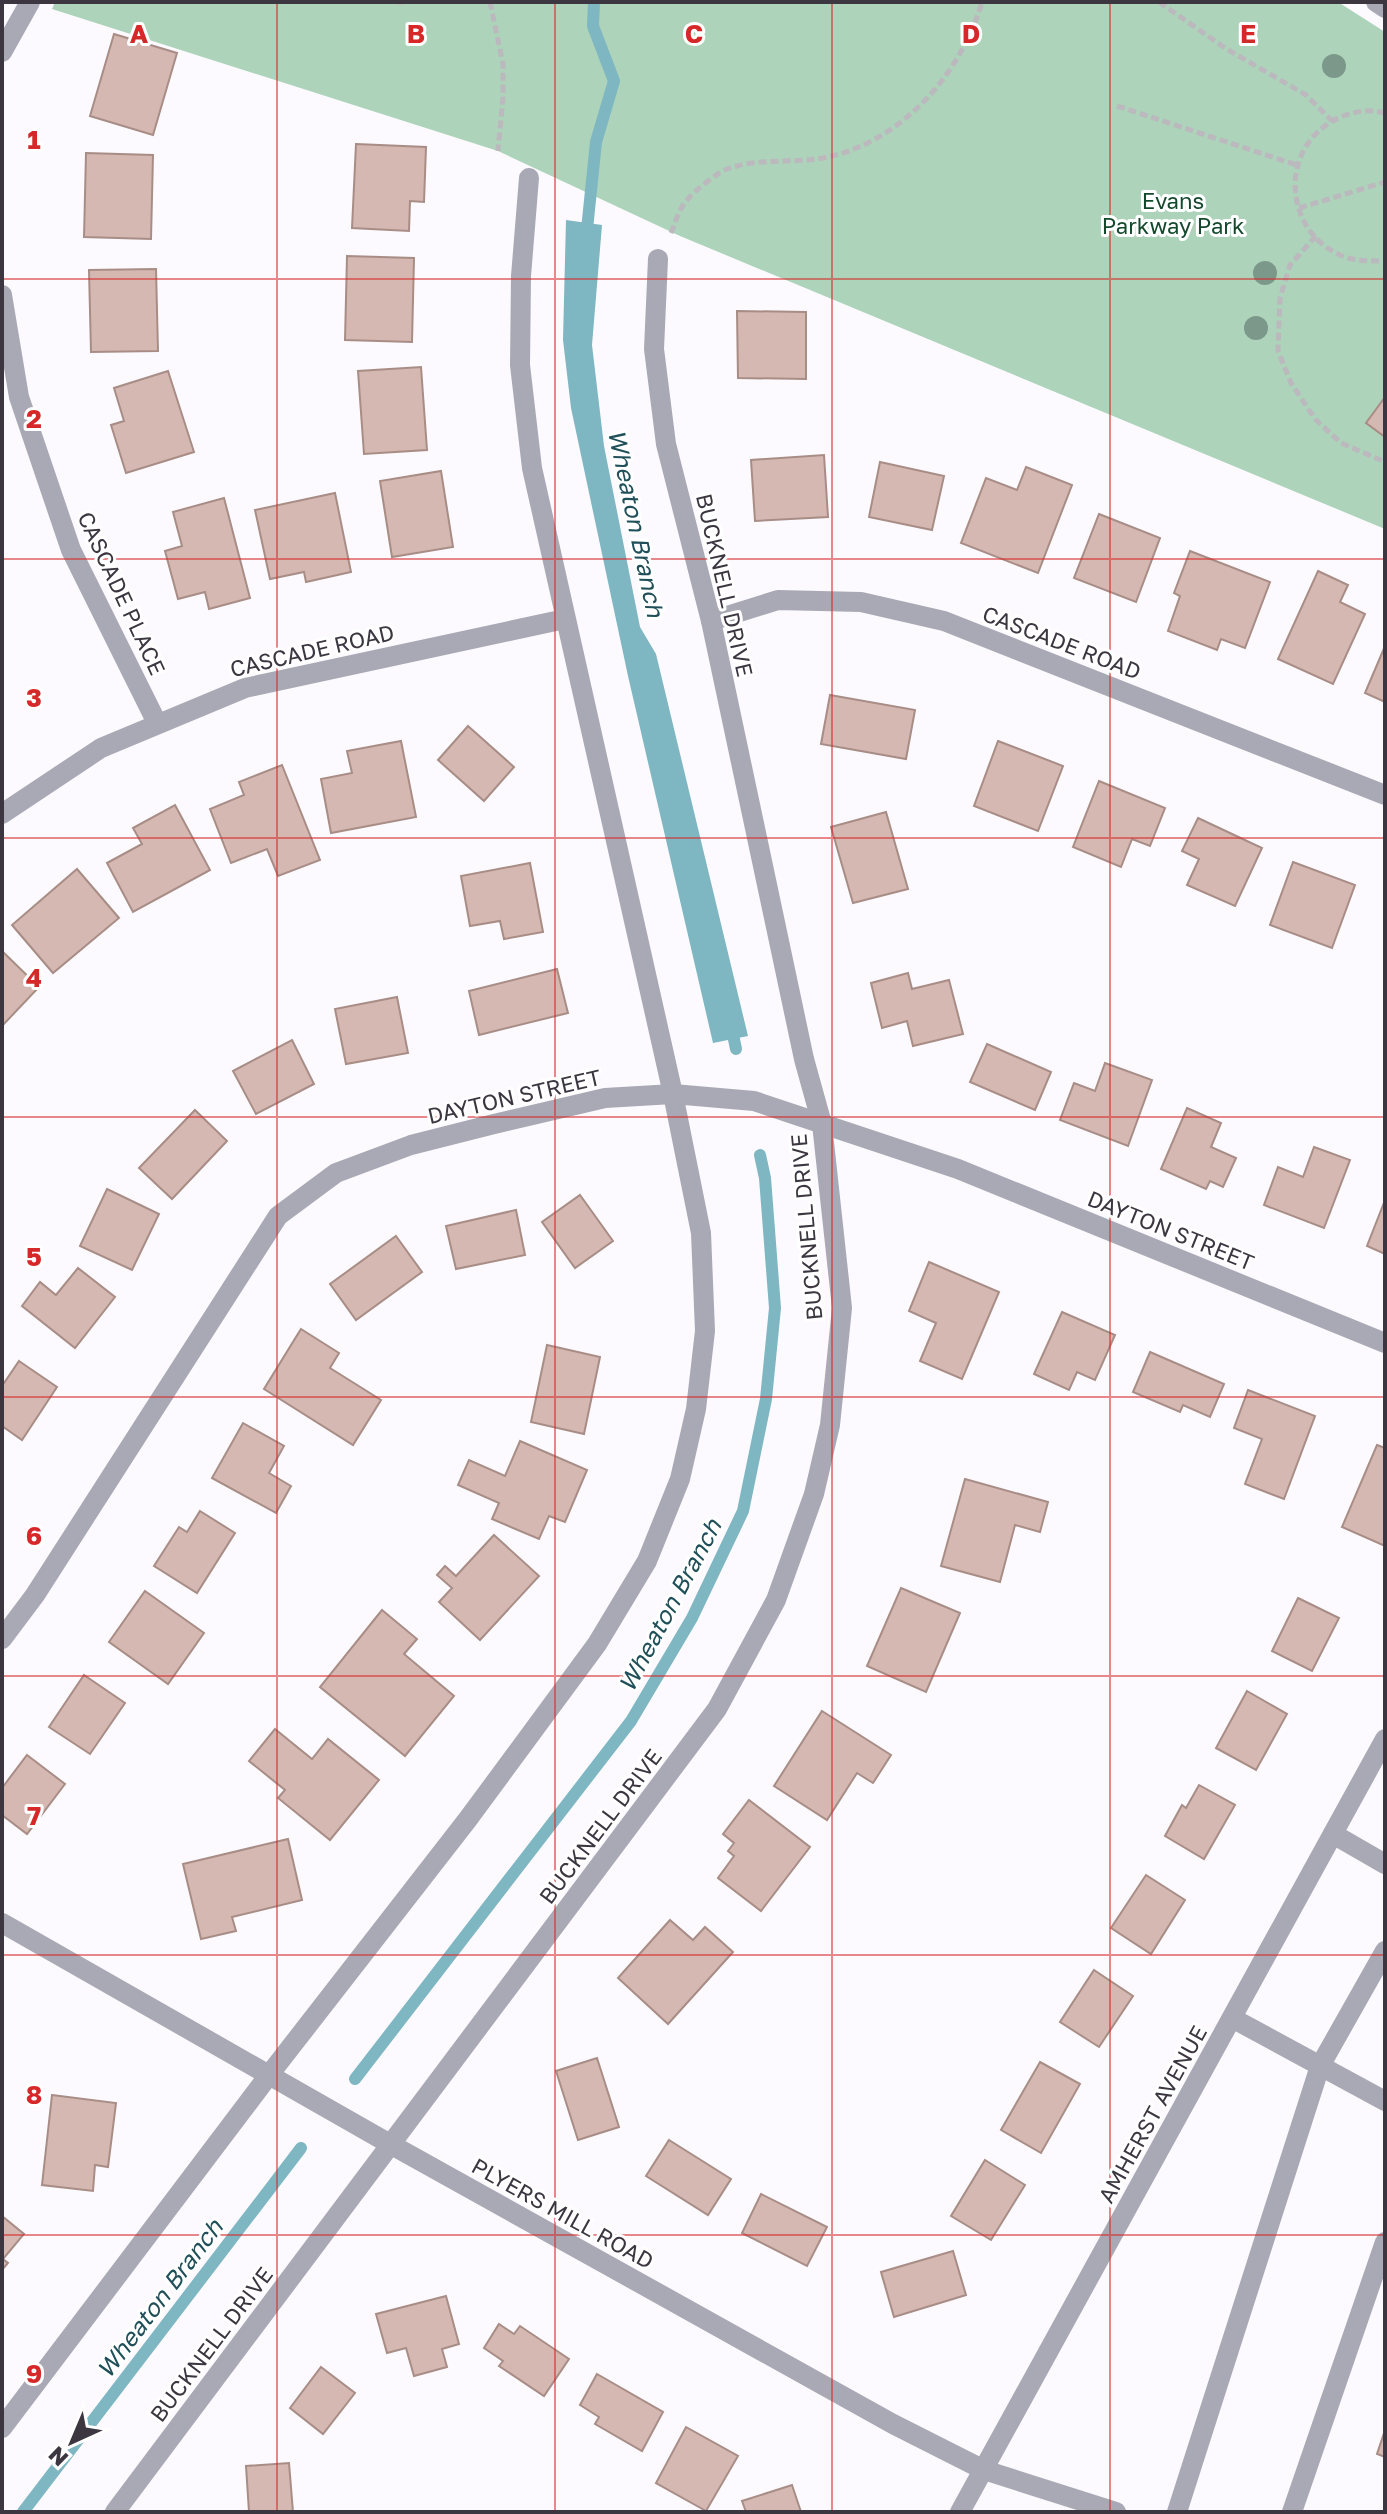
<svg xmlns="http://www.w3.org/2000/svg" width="1387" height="2514" font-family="'Golos Text',sans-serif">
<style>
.green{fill:#add3ba}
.water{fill:#7eb6c2}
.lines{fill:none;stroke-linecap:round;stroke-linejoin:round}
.stream{stroke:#7eb6c2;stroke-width:12}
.building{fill:#d5b8b1;stroke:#a88d86;stroke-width:2}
.path{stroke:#bbb8be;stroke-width:5;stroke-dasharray:8 4;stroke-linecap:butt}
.minor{stroke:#a8a9b4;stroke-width:20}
.tree{fill:#7c988a}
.grid{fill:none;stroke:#d62828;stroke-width:2;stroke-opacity:0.55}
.labels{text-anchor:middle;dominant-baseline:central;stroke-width:6;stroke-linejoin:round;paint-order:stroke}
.park-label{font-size:22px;fill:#14482c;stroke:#fff}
.street-label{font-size:22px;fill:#3b3640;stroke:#fff}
.water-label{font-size:24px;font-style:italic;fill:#1f4f59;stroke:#fff}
.grid-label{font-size:26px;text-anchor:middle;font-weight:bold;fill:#d62828;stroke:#fff;stroke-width:6;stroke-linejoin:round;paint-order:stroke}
</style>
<rect width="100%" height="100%" fill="#fcfafe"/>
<path class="green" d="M55,2H1338L1385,32V529L680,236L498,151L52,9Z"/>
<path class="water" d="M566,220L602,225L592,345L604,446L640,627L656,654L748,1036L713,1043L628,676L571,408L563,340Z"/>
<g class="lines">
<g class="stream">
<path d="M586,239L596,142L614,81L593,26L594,2"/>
<path d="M731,1025L736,1049"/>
<path d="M355,2079L631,1721L692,1618L743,1511L766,1399L775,1308L765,1178L760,1155"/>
<path d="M23,2512L301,2148"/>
</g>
</g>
<g class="building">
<path d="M114,34L177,53L153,135L90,116Z"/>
<path d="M356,144L426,147L424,202L410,201L409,231L352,228Z"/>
<path d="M86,153L153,155L151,239L84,237Z"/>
<path d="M347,256L414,258L412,342L345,340Z"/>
<path d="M156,269L158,351L91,352L89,270Z"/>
<path d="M737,311L806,312V379L738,378Z"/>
<path d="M421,367L427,450L364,454L358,371Z"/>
<path d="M168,371L194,452L126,473L111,425L124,421L114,388Z"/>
<path d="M1385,397V437L1366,423Z"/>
<path d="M824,455L828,517L755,521L751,460Z"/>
<path d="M880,462L944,476L932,530L869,517Z"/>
<path d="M1026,467L1072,485L1038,573L961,543L986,478L1017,490Z"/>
<path d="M441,471L453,547L392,557L380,481Z"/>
<path d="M335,493L351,572L306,582L304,572L270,579L255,510Z"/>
<path d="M224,498L250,598L209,609L205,592L178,599L165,551L182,546L173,512Z"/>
<path d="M1099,514L1160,538L1136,602L1074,578Z"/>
<path d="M1190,551L1270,582L1245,648L1221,639L1217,650L1168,631L1180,596L1174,593Z"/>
<path d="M1318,571L1348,585L1340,602L1365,614L1333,684L1278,659Z"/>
<path d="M1385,646V702L1365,693Z"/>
<path d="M830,695L915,710L906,759L821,744Z"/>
<path d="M468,726L514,767L484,801L438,760Z"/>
<path d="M401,741L416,817L331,833L321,779L352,773L347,751Z"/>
<path d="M998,741L1063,766L1038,831L974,806Z"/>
<path d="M282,765L320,860L278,876L267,849L231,863L210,809L244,795L239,782Z"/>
<path d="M1099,781L1165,808L1150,846L1132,839L1121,867L1073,847Z"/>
<path d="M175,805L210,870L133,912L107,863L142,844L133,828Z"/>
<path d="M886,812L908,889L853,903L831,827Z"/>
<path d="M1198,818L1262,848L1235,906L1187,885L1199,859L1182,851Z"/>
<path d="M1293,862L1355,885L1332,948L1270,925Z"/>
<path d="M530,863L543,932L504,939L500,921L470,926L461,876Z"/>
<path d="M77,869L119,918L53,973L12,925Z"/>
<path d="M2,951L39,987L2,1026Z"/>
<path d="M557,969L568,1013L479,1035L469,991Z"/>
<path d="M908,973L912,989L949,980L963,1034L913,1046L907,1021L882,1028L871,983Z"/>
<path d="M397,997L408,1053L346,1064L335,1009Z"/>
<path d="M292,1040L314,1084L256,1114L233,1071Z"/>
<path d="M987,1044L1051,1072L1035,1110L970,1082Z"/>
<path d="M1105,1063L1152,1080L1128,1146L1060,1120L1074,1083L1095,1091Z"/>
<path d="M1187,1108L1221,1123L1211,1147L1236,1158L1223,1187L1210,1181L1206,1189L1161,1169Z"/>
<path d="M195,1110L227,1141L172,1199L139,1168Z"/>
<path d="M1314,1147L1350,1160L1324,1228L1264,1205L1278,1167L1303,1177Z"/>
<path d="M107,1189L159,1214L132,1270L80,1246Z"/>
<path d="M580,1195L613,1241L575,1268L542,1222Z"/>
<path d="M1385,1200V1254L1367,1246Z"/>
<path d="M516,1210L525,1255L456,1269L446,1226Z"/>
<path d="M396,1236L422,1272L356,1320L330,1284Z"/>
<path d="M929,1262L999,1292L962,1379L920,1361L936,1323L909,1311Z"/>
<path d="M78,1268L115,1297L75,1348L22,1306L40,1282L56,1295Z"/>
<path d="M1062,1312L1115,1335L1095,1380L1077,1372L1069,1390L1034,1374Z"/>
<path d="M301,1329L339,1353L330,1368L381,1400L353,1445L264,1389Z"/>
<path d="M547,1345L600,1357L584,1434L531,1422Z"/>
<path d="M1150,1352L1224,1384L1210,1417L1183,1405L1180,1412L1133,1392Z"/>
<path d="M19,1361L57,1387L22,1440L2,1426V1386Z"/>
<path d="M1248,1390L1315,1416L1284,1499L1245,1484L1262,1439L1234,1428Z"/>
<path d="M243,1423L284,1446L269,1473L291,1486L276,1513L212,1478Z"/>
<path d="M520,1441L587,1470L565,1522L549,1516L539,1539L492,1519L499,1503L458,1485L469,1460L505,1476Z"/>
<path d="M1377,1445L1385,1448V1546L1342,1527Z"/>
<path d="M965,1479L1048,1502L1040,1532L1015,1525L1000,1582L941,1566Z"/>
<path d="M200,1511L235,1533L197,1593L154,1566L179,1527L187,1532Z"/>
<path d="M494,1535L539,1576L480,1640L439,1602L452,1588L437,1575L445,1566L456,1576Z"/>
<path d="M901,1588L960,1613L926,1692L867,1666Z"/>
<path d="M145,1591L204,1633L168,1684L109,1642Z"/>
<path d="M1298,1598L1339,1618L1312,1671L1272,1651Z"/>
<path d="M382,1610L417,1639L404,1654L454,1696L405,1756L320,1687Z"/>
<path d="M84,1675L125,1703L90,1754L49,1727Z"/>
<path d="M1247,1691L1287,1714L1256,1770L1216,1748Z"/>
<path d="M822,1711L891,1755L873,1783L857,1773L827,1820L774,1786Z"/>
<path d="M275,1729L312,1759L328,1739L379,1780L330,1840L278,1798L285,1790L249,1761Z"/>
<path d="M27,1755L65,1784L27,1834L2,1815V1788Z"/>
<path d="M1199,1785L1235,1805L1204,1859L1165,1836L1182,1805L1186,1808Z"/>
<path d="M749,1800L810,1847L761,1911L718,1878L734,1856L728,1851L734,1843L723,1834Z"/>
<path d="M288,1839L302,1900L232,1917L236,1931L201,1939L183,1864Z"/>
<path d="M1146,1875L1185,1900L1151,1954L1111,1928Z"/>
<path d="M670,1920L693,1940L705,1927L733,1952L668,2024L618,1978Z"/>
<path d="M1094,1970L1133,1996L1099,2047L1060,2022Z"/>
<path d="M597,2058L619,2127L578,2140L556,2071Z"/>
<path d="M1040,2062L1080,2084L1041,2153L1001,2130Z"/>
<path d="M52,2095L116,2103L108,2167L95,2165L93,2191L42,2185Z"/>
<path d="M669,2140L731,2179L708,2215L646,2176Z"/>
<path d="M985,2160L1025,2185L991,2240L951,2216Z"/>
<path d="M761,2194L827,2227L807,2266L742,2233Z"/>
<path d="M2,2216L24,2234L3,2259L8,2263L2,2270Z"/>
<path d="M953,2251L966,2295L894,2317L881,2272Z"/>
<path d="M446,2296L459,2344L442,2349L447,2367L414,2376L406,2348L387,2353L376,2314Z"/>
<path d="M499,2324L514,2334L520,2326L569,2359L544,2396L499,2366L503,2361L484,2348Z"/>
<path d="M321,2367L355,2393L323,2434L290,2408Z"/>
<path d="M597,2374L663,2412L642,2451L595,2424L599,2417L580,2405Z"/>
<path d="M686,2427L738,2456L706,2511L656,2483Z"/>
<path d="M1385,2430V2457L1377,2454Z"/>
<path d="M289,2463L293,2512H249L246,2466Z"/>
<path d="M792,2485L801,2512H746L742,2501Z"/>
</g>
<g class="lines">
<g class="path">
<path d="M397,2H403"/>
<path d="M490,2L503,64V97L498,151"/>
<path d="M1159,2L1225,48L1306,95L1332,121"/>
<path d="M1117,106L1297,165"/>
<path d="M1385,113C1370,109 1357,111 1343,116C1275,143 1282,237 1348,258C1360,261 1372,261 1385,261"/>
<path d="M1299,208L1385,182"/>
<path d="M671,233C675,223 679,209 687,200C693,192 717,173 725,170C753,158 787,163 817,159C897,147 960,77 982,2"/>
<path d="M1316,236L1290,265L1280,298L1278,351L1291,383L1315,419L1341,443L1385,462"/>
</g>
<g class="minor">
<path d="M1376,2L1385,8"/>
<path d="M2,52L30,2"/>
<path d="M2,295L19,397L71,550L157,723"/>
<path d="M711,621L778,600L861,602L944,621L1385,795"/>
<path d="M2,814L101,748L245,688L565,619"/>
<path d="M2,1639L35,1595L278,1216L336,1173L411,1145L490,1125L605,1098L673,1094L754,1101L958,1169L1385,1343"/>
<path d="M1333,1834L1385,1864"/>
<path d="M2,1923L390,2144L893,2424L984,2470L1116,2512"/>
<path d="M1232,2018L1385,2101"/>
<path d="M2,2428L269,2075L468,1819L597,1644L647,1561L680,1479L696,1409L705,1331L701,1233L673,1094L532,468L520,365L521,276L529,178"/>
<path d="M115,2512L717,1709L776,1600L814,1494L830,1425L842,1308L822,1124L804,1059L711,621L666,444L654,349L658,259"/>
<path d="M960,2512L1385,1739"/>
<path d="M1177,2512L1320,2066L1385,1951"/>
<path d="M1292,2512L1385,2242"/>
</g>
</g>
<g class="tree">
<circle cx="1334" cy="66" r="12"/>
<circle cx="1265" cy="273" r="12"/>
<circle cx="1256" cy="328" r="12"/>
</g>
<path class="grid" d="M277,2V2512M555,2V2512M832,2V2512M1110,2V2512M2,279H1385M2,559H1385M2,838H1385M2,1117H1385M2,1397H1385M2,1676H1385M2,1955H1385M2,2235H1385"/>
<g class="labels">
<g class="park-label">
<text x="1173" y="200">Evans<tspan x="1173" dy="25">Parkway Park</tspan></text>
</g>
<g class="street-label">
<text transform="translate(725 585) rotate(77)">BUCKNELL DRIVE</text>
<text transform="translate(122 593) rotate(65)">CASCADE PLACE</text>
<text transform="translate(1062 642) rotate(21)">CASCADE ROAD</text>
<text transform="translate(312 650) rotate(-13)">CASCADE ROAD</text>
<text transform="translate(514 1096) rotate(-13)">DAYTON STREET</text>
<text transform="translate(806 1227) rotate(-95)">BUCKNELL DRIVE</text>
<text transform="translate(1171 1230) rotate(22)">DAYTON STREET</text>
<text transform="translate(600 1826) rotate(-53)">BUCKNELL DRIVE</text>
<text transform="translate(1152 2114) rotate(-61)">AMHERST AVENUE</text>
<text transform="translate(563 2213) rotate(29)">PLYERS MILL ROAD</text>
<text transform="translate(211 2344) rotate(-53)">BUCKNELL DRIVE</text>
</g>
<g class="water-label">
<text transform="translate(637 523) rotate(78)">Wheaton Branch</text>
<text transform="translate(669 1605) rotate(-62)">Wheaton Branch</text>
<text transform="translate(159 2298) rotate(-53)">Wheaton Branch</text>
</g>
</g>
<g class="grid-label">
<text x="139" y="43">A</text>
<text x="416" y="43">B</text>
<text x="694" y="43">C</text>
<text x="971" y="43">D</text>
<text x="1248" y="43">E</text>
<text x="34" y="149">1</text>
<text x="34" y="428">2</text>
<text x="34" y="707">3</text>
<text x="34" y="987">4</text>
<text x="34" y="1266">5</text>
<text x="34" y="1545">6</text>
<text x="34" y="1825">7</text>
<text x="34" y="2104">8</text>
<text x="34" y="2383">9</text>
</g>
<rect width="1387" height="2514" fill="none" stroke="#3b3640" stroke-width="8"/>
<g transform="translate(72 2442) rotate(224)" stroke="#ffffff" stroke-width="6" paint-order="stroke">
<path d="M0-6L14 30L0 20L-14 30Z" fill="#3b3640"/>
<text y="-12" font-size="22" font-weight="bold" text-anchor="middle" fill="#3b3640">N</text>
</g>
</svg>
